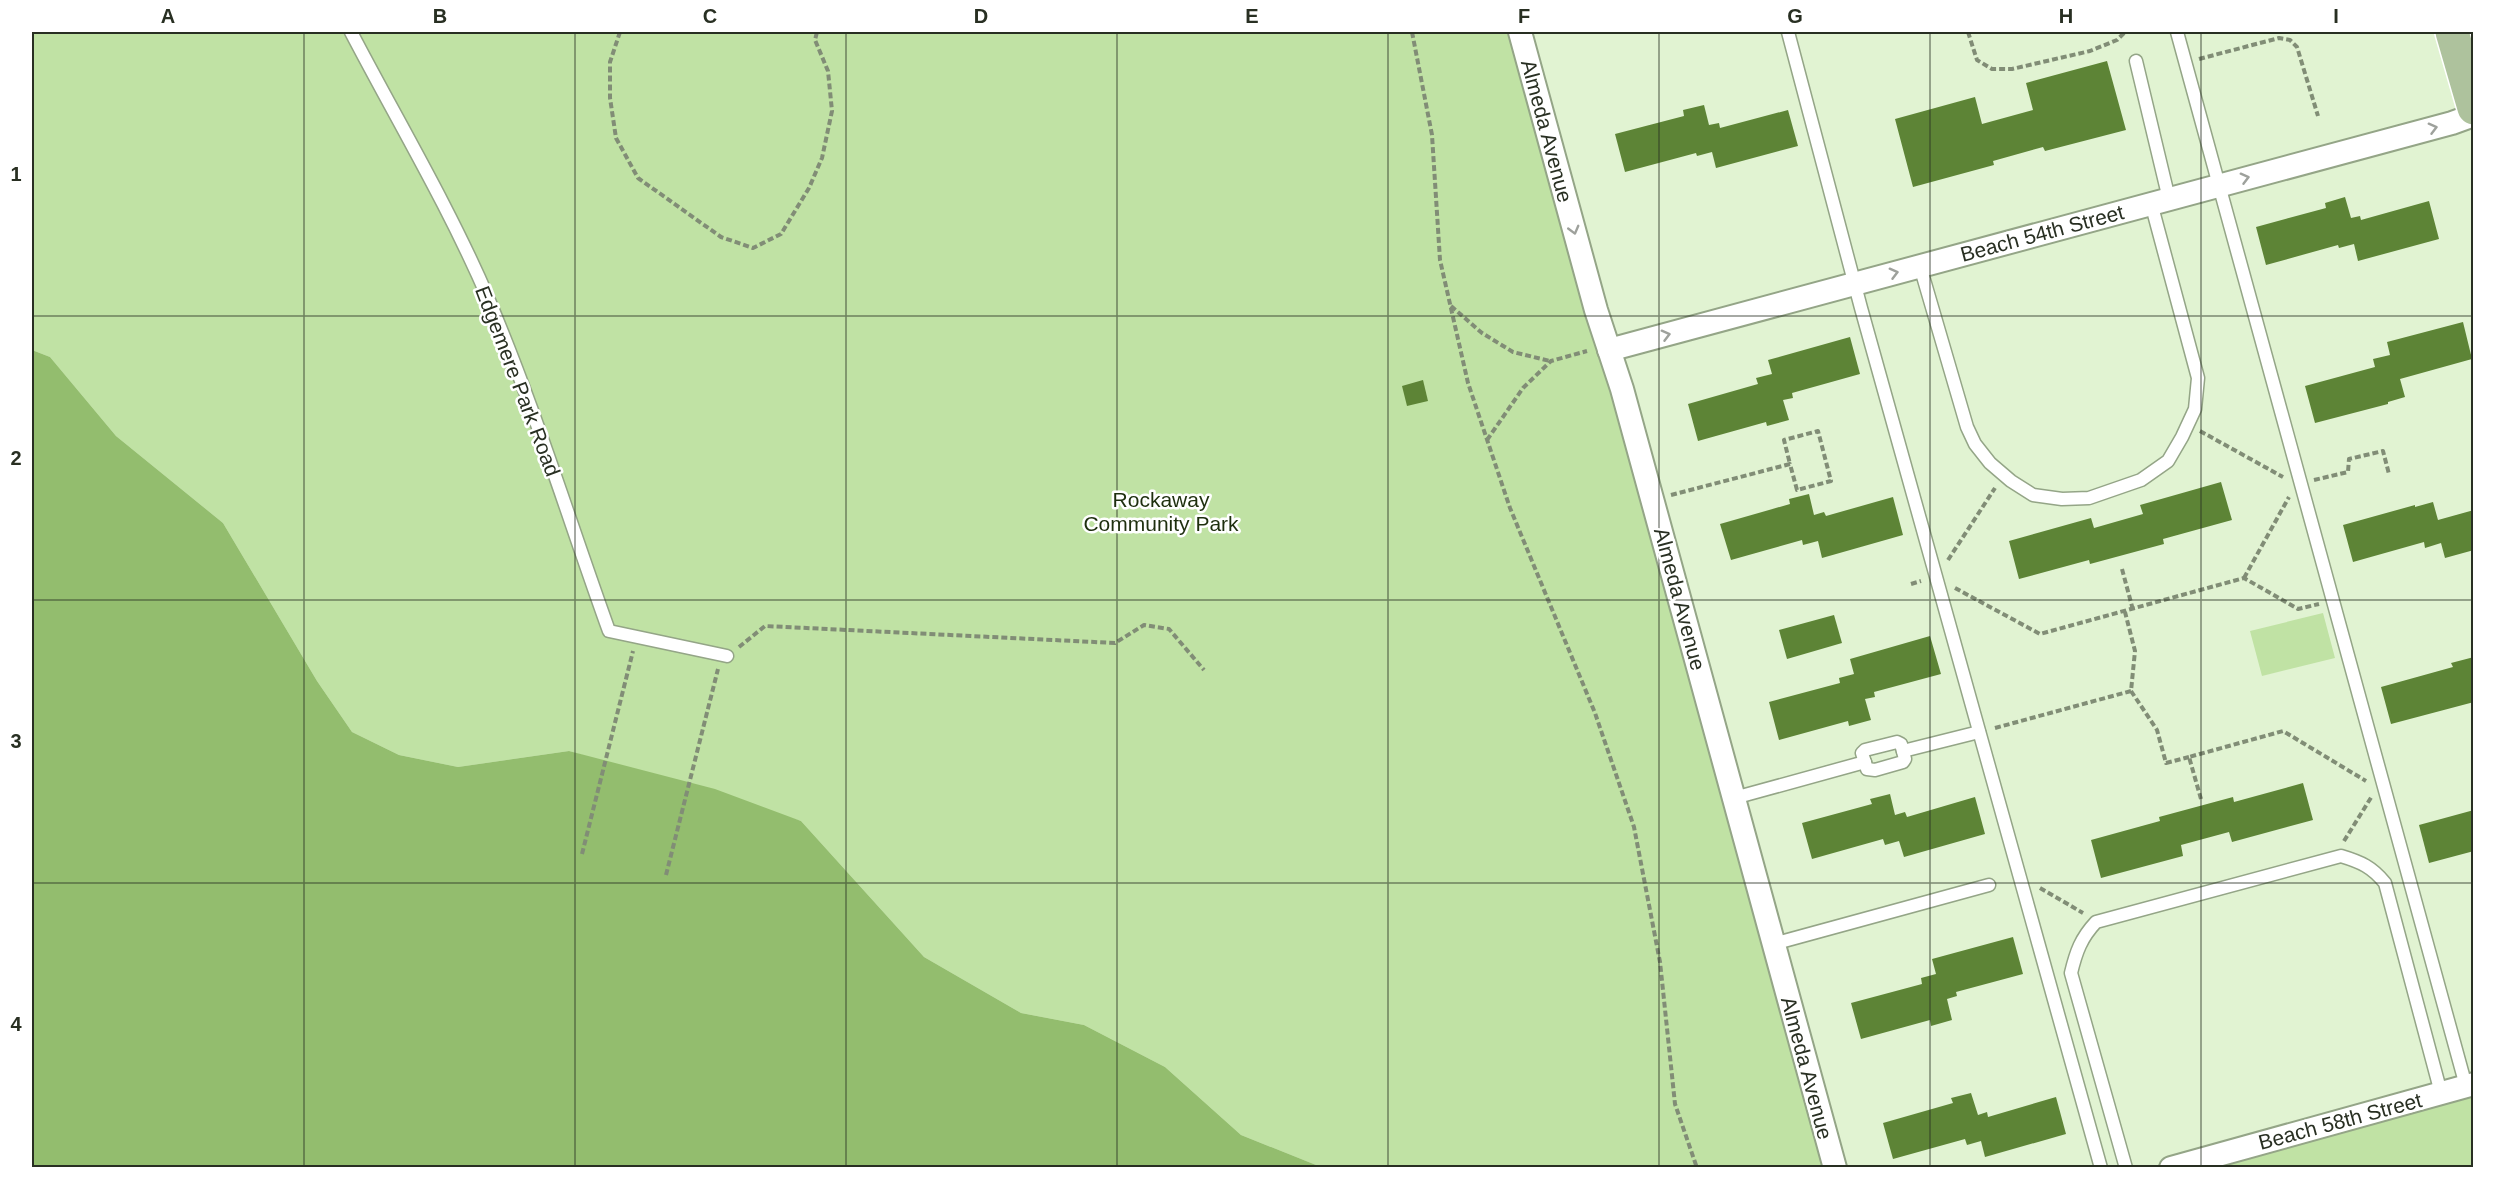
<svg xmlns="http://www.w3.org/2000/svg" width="2505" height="1199" font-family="Helvetica,sans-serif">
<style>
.green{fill:#c0e2a4}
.water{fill:#93bd6e}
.building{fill:#5d8436}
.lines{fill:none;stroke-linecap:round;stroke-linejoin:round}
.service-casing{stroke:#94a587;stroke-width:15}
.minor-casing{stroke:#94a587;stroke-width:26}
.primary-casing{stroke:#fff;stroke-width:36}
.path{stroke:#818d76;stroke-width:4;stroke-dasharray:6 3;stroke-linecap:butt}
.service{stroke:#fff;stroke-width:12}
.minor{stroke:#fff;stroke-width:22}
.primary{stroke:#aec29d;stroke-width:33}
.oneway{stroke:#9ea19c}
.grid{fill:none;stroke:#282f22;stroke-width:1.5;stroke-opacity:0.55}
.labels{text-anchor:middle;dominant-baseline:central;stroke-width:5;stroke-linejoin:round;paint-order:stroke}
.street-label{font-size:21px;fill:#282f22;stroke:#fff}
.park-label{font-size:21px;fill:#1e2f0e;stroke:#fff}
.neatline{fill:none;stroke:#282f22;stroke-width:2}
.grid-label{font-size:20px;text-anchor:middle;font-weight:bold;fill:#282f22}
</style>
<rect width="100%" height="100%" fill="#e1f3d2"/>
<g class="green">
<path d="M32,32H1520L1835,1167H1321L1241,1135L1165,1067L1084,1025L1021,1013L924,957L801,821L569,751L458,767L399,755L352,732L317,681L223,523L116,436L50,357L32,350Z"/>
<path d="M2323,613L2335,658L2262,676L2250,631Z"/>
<path d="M2473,1084V1167L2171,1168Z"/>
</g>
<path class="water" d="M32,350L50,357L116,436L223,523L317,681L352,732L399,755L458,767L569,751L715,789L801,821L924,957L1021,1013L1084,1025L1165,1067L1241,1135L1321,1167H32Z"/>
<g class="building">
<path d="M2107,61L2126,130L2045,151L2043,147L1993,161L1994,165L1913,187L1895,119L1975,97L1982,124L2033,110L2026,83Z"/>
<path d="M1704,105L1709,125L1719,123L1720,128L1788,110L1798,146L1716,168L1712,152L1697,156L1696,153L1625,172L1615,134L1684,116L1683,110Z"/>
<path d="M2345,197L2351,218L2360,216L2361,220L2429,201L2439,239L2358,261L2354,244L2339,248L2338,245L2266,265L2256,227L2326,208L2325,203Z"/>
<path d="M2463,322L2472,359L2400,379L2405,397L2388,402V404L2315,423L2305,386L2375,367L2373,359L2390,355L2387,342Z"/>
<path d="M1850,337L1860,374L1792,393L1793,398L1783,400L1789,420L1767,426L1766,422L1698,441L1688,404L1758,384L1756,378L1772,374L1768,360Z"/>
<path d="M1423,380L1428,401L1407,406L1402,386Z"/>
<path d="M2221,482L2232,520L2163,539L2164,544L2090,564L2089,560L2019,579L2009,541L2091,518L2094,528L2143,514L2140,505Z"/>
<path d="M1809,494L1814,515L1824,512L1826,516L1893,497L1903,535L1822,558L1818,541L1803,545L1802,540L1731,560L1720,524L1790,504L1789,499Z"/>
<path d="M2433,502L2438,520L2474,510V550L2445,558L2441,543L2425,548L2424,542L2353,562L2343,525L2415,505V507Z"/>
<path d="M1834,615L1842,643L1787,659L1779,630Z"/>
<path d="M1930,636L1941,674L1874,692L1875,697L1865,699L1871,720L1849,726L1848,721L1779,740L1769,702L1840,683L1839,678L1854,674L1850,659Z"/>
<path d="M2474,657V702L2391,724L2381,687L2453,667L2451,663Z"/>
<path d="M2303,783L2313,820L2232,842L2229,832L2181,845L2183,856L2101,878L2091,840L2160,821L2159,817L2233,797L2234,802Z"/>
<path d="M1890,794L1895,815L1905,812L1907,817L1975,797L1985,834L1904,857L1899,841L1885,845L1883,839L1812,859L1802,823L1872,804L1870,799Z"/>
<path d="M2474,810V851L2429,863L2419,825Z"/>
<path d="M2013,937L2023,974L1956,992L1957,996L1947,999L1952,1020L1931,1026L1930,1020L1861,1039L1851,1003L1922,984L1921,978L1936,974L1932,959Z"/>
<path d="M1971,1093L1978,1115L1987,1112L1988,1117L2056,1097L2066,1134L1985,1157L1981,1141L1967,1145L1965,1139L1893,1159L1883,1123L1953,1103L1951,1098Z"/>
</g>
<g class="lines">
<defs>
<g id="service">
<path d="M351,32C397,120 449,207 488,298C534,406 569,520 609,631L727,656"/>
<path d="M1788,32L1861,308L2101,1168"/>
<path d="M2177,32L2466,1086"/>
<path d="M2136,61L2169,199"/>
<path d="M1920,266L1967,427L1975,444L1990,463L2011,481L2033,495L2062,499L2089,498L2141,480L2168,461L2182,437L2195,409L2198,378L2151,203"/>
<path d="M1897,742L1901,744L1905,759L1903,762L1875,770L1867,769L1862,753L1865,750Z"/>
<path d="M1903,751L1979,732"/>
<path d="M1734,798L1865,762"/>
<path d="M1773,944L1989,885"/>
<path d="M2126,1168L2071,973C2076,952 2081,938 2096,922L2341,856C2361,862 2372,867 2385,883L2441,1093"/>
</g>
<g id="minor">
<path d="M1520,32L1596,310L1622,389L1835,1168"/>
<path d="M1609,350L2452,123L2474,115"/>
<path d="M2171,1168L2474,1084"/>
</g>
<path id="primary" d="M2452,32L2474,108"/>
</defs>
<use href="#service" class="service-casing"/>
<use href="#minor" class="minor-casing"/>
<use href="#primary" class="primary-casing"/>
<g class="path">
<path d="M620,32L610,62V98L616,138L638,178L721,237L753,248L781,234L809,188L822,158L832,111L828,71L815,40L817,32"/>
<path d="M1412,32L1432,135L1440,260L1468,383L1510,508L1595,713L1634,827L1660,962L1675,1104L1697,1168"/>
<path d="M1968,32L1977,60L1992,69H2012L2090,51L2117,40L2125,32"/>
<path d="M2199,59L2279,38L2290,40L2297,47L2318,116"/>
<path d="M1451,306L1482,333L1513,352L1550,361"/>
<path d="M2200,431L2283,477"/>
<path d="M1487,440L1523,388L1551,361L1587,351"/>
<path d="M2314,480L2348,472L2349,459L2383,451L2389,474"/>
<path d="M1671,495L1790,464L1797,490L1831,481L1818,431L1784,440L1790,464"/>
<path d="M1948,560L1995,488"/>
<path d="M2122,569L2133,610"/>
<path d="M2244,578L2289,497"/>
<path d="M1911,584L1921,581"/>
<path d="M1955,588L2040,634L2244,578L2298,609L2319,604"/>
<path d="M739,647L765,626L1115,643L1144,625L1169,629L1204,670"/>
<path d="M2131,691L2157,730L2166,763L2189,757"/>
<path d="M1995,728L2131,691L2135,651L2125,612"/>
<path d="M2201,799L2189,757L2283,731L2366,781"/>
<path d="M2344,841L2372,796"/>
<path d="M582,854L633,651"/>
<path d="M666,875L718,669"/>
<path d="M2040,888L2083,913"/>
</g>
<use href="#service" class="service"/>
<use href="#minor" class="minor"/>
<use href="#primary" class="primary"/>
</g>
<defs><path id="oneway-chevron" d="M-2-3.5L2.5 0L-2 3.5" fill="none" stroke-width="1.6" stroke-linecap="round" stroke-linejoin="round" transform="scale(1.5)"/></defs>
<g class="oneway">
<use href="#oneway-chevron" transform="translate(2433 128) rotate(-15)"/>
<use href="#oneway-chevron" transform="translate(2245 178) rotate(-15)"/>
<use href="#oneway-chevron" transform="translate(1574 230) rotate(75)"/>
<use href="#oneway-chevron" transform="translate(1894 273) rotate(-15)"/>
<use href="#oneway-chevron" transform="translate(1666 335) rotate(-15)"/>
</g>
<path class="grid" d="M304,32V1168M575,32V1168M846,32V1168M1117,32V1168M1388,32V1168M1659,32V1168M1930,32V1168M2201,32V1168M32,316H2474M32,600H2474M32,883H2474"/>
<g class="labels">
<g class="street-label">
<text transform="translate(1547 131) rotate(75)">Almeda Avenue</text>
<text transform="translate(2042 233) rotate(-15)">Beach 54th Street</text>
<text transform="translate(518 381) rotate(69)">Edgemere Park Road</text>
<text transform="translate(1680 599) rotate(75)">Almeda Avenue</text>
<text transform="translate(1807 1068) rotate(75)">Almeda Avenue</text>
<text transform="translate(2340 1121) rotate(-15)">Beach 58th Street</text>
</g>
<g class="park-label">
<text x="1161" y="499">Rockaway<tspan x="1161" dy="24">Community Park</tspan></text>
</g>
</g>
<rect width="2505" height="1199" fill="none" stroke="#ffffff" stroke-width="66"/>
<rect x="33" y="33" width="2439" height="1133" class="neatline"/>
<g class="grid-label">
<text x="168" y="23">A</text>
<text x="440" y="23">B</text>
<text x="710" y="23">C</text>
<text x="981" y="23">D</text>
<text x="1252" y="23">E</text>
<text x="1524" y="23">F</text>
<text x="1795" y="23">G</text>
<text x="2066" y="23">H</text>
<text x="2336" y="23">I</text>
<text x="16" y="181">1</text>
<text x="16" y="465">2</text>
<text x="16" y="748">3</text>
<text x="16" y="1031">4</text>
</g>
</svg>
